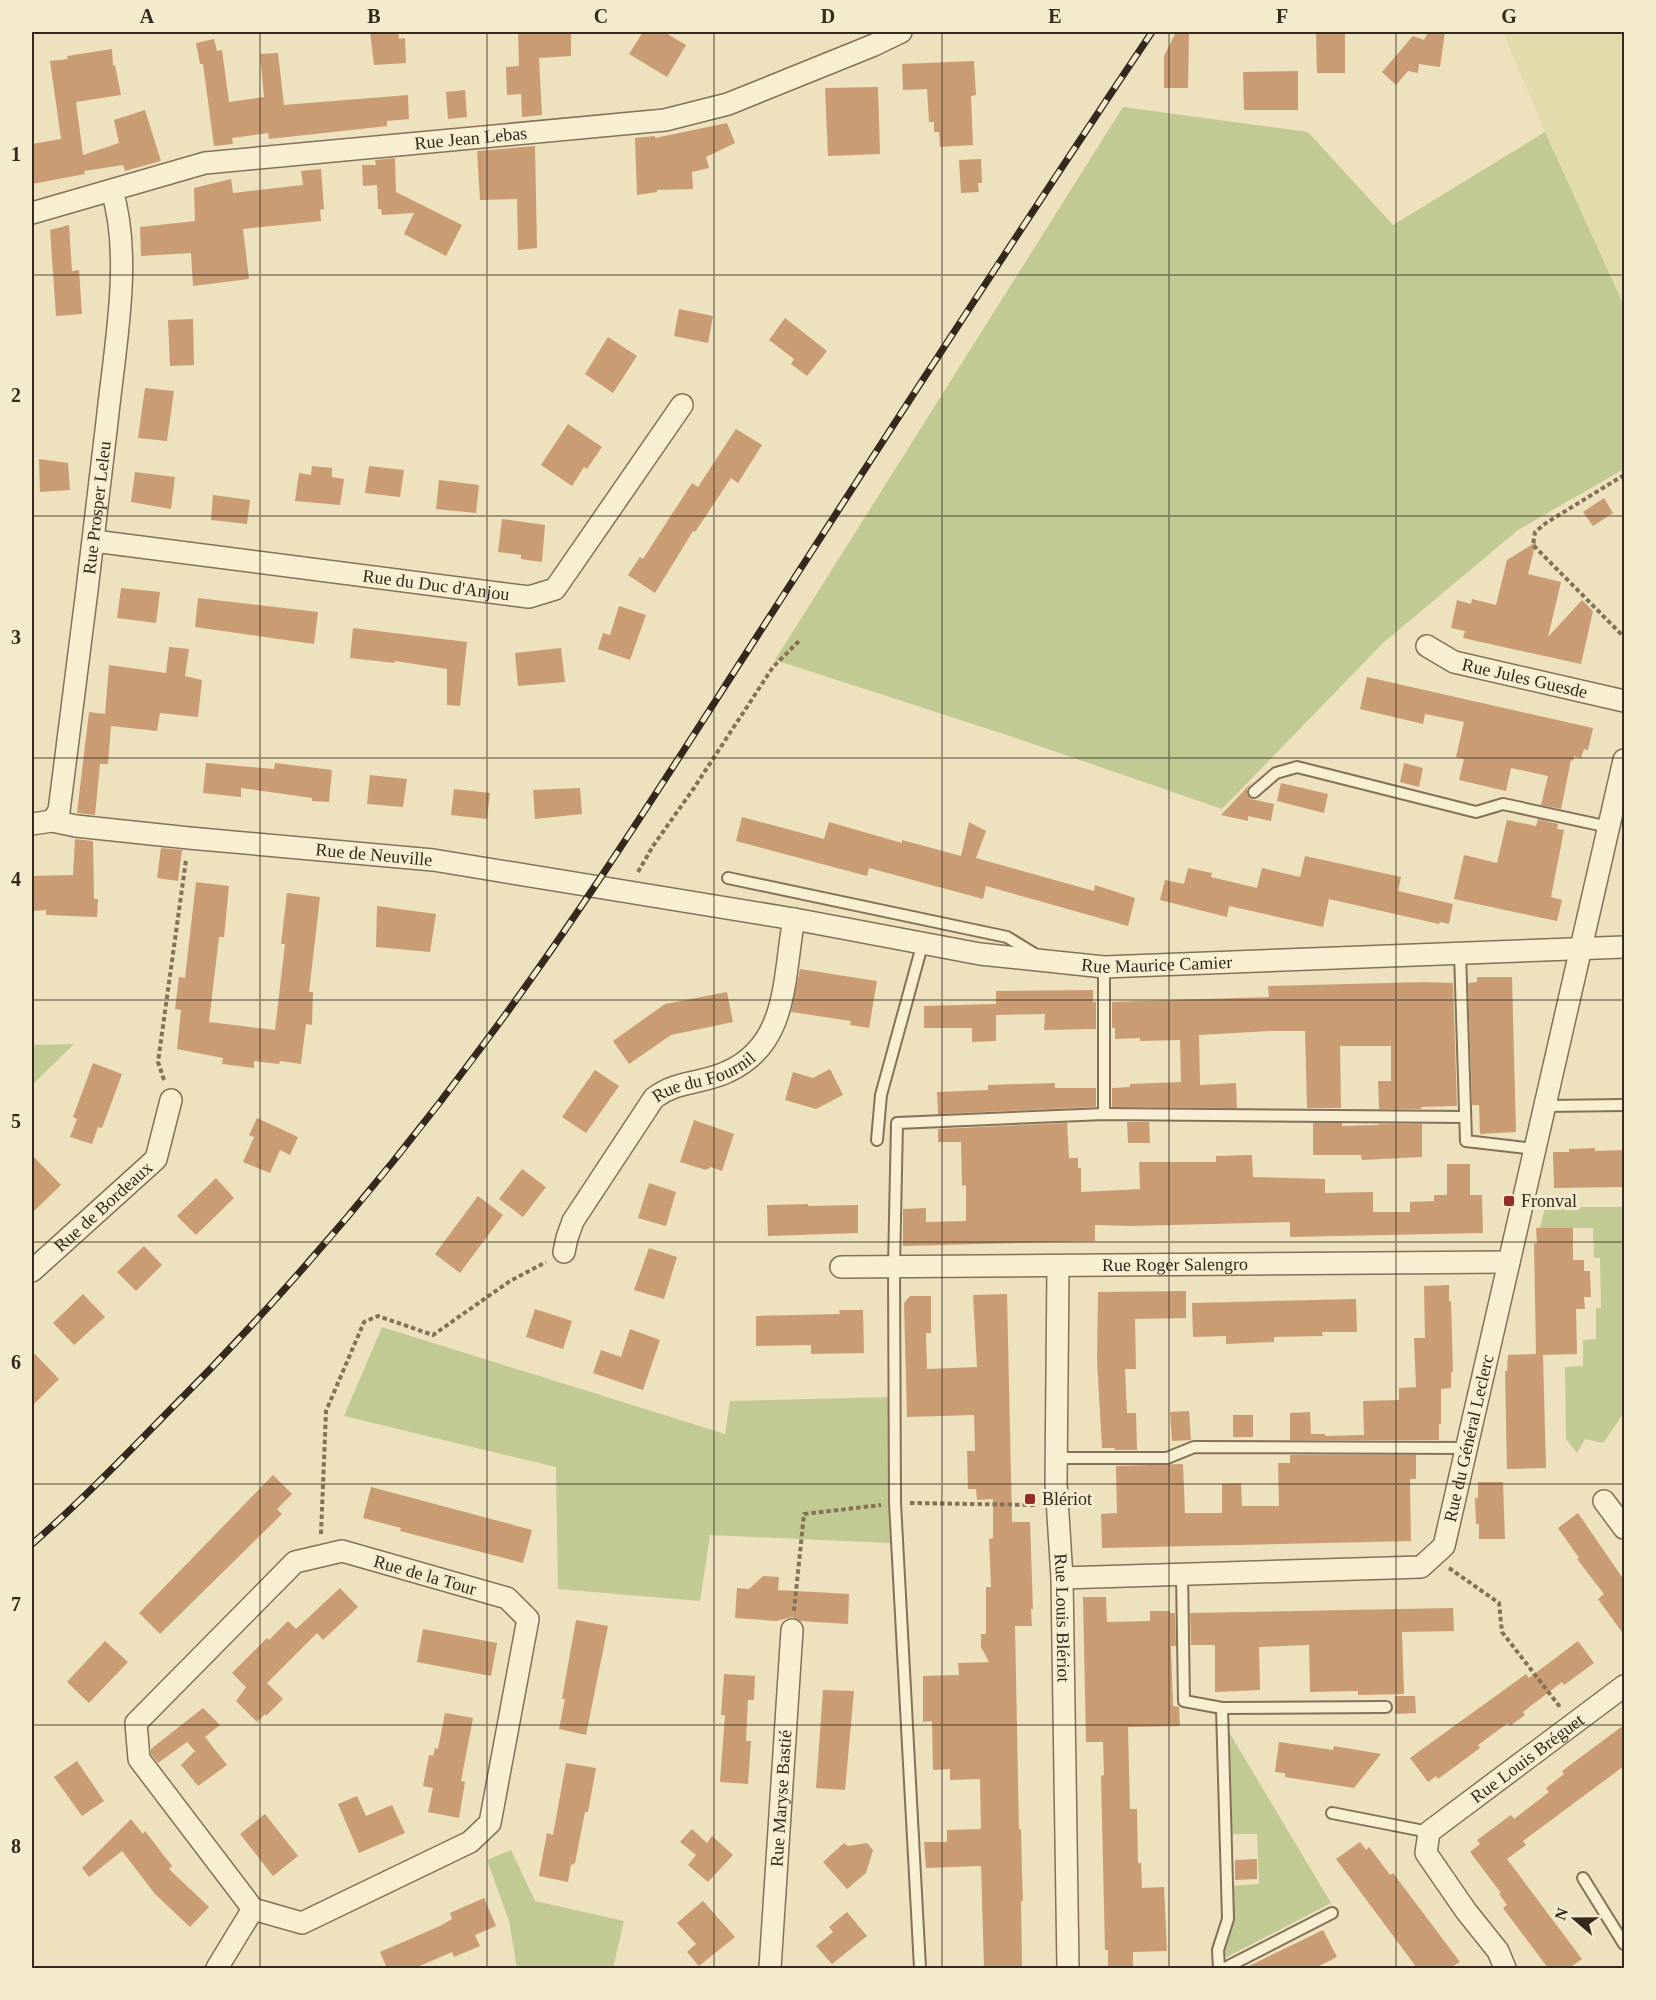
<svg xmlns="http://www.w3.org/2000/svg" width="1656" height="2000" font-family="Georgia,serif">
<style>
.farmland{fill:#e2dcac}
.green{fill:#c1ca92}
.building{fill:#ca9c74}
.lines{fill:none;stroke-linecap:round;stroke-linejoin:round}
.service-casing{stroke:#847157;stroke-width:14}
.minor-casing{stroke:#847157;stroke-width:24}
.path{stroke:#847157;stroke-width:4;stroke-dasharray:4.5 3;stroke-linecap:butt}
.service{stroke:#f8eed1;stroke-width:10}
.minor{stroke:#f8eed1;stroke-width:21}
.rail-casing{stroke:#34291c;stroke-width:7}
.rail{stroke:#f4ebcd;stroke-width:4.5;stroke-dasharray:14;stroke-linecap:butt}
.grid{fill:none;stroke:#34291c;stroke-width:1.5;stroke-opacity:0.55}
.poi-dot{fill:#922d28;stroke:#f4ebcd;stroke-width:2}
.labels{text-anchor:middle;dominant-baseline:central;stroke-width:6;stroke-linejoin:round;paint-order:stroke}
.street-label{font-size:18px;fill:#34291c;stroke:#f4ebcd}
.poi-label{font-size:18px;fill:#34291c;stroke:#f4ebcd;text-anchor:start}
.neatline{fill:none;stroke:#34291c;stroke-width:2}
.grid-label{font-size:20px;text-anchor:middle;font-weight:bold;fill:#34291c}
</style>
<rect width="100%" height="100%" fill="#ede1be"/>
<path class="farmland" d="M1503,32H1624L1623,307L1545,132Z"/>
<g class="green">
<path d="M1123,107L1308,132L1393,225L1545,132L1624,306V469L1518,530L1383,643L1222,809L1007,735L775,660Z"/>
<path d="M74,1044L32,1085V1045Z"/>
<path d="M1545,1207H1624V1413L1603,1443L1585,1439L1577,1453L1566,1439L1565,1367L1583,1366V1340L1596,1339V1308H1601L1600,1258H1594L1593,1228H1540Z"/>
<path d="M382,1327L725,1434L730,1401L890,1397V1543L710,1535L700,1601L558,1589L556,1467L344,1416Z"/>
<path d="M1226,1727L1331,1903L1227,1957L1222,1952L1230,1886L1259,1884L1257,1834H1229Z"/>
<path d="M511,1850L535,1901L624,1921L613,1968H517L509,1921L487,1860Z"/>
</g>
<g class="building">
<path d="M370,32H398L399,39L405,38L406,63L374,65Z"/>
<path d="M518,32H571V56L539,58L542,115L522,117L521,94L507,95L506,67L519,66Z"/>
<path d="M643,32H664L686,45L667,77L629,54Z"/>
<path d="M1176,32H1189L1188,88H1164V56Z"/>
<path d="M1316,32H1345V73H1317Z"/>
<path d="M1428,32H1445L1440,67L1419,64L1418,73L1408,71L1396,85L1382,72L1413,36L1424,40Z"/>
<path d="M214,39L217,51L222,50L229,102L264,97L260,54L278,53L284,105L408,95L409,119L387,121V126L269,139L268,133L232,138L233,144L214,146L203,64H200L196,43Z"/>
<path d="M112,49L113,66L115,65L121,95L76,102L83,155L119,143L114,120L145,110L161,161L125,171L123,165L84,171L85,174L32,184V144L61,139L50,61L68,59L67,56Z"/>
<path d="M974,61L976,95L971,96L973,145L940,147L939,132H934V122H929L927,89L903,90L902,64Z"/>
<path d="M1298,71V110H1244L1243,72Z"/>
<path d="M878,87L880,154L828,156L825,88Z"/>
<path d="M465,90L467,117L448,119L446,92Z"/>
<path d="M727,123L735,143L706,157L709,168L692,172L693,189L657,190V192L637,195L635,138L655,136V138Z"/>
<path d="M535,146L537,248L518,250L517,199L480,200L477,151Z"/>
<path d="M395,158L396,192L462,225L446,256L404,234L414,213L382,215L381,209H378L377,185L363,186L362,165H376L375,160Z"/>
<path d="M981,159L982,183H978L979,192L961,193L959,160Z"/>
<path d="M321,169L324,209L320,210L321,221L243,229L249,279L193,286L191,253L141,256L140,227L195,221L194,188L231,179L233,193L303,185L301,171Z"/>
<path d="M69,225L72,271L79,270L82,314L56,316L50,230Z"/>
<path d="M679,309L713,316L708,343L674,336Z"/>
<path d="M785,318L827,351L807,376L791,364L794,359L769,340Z"/>
<path d="M193,319L194,365L170,366L168,320Z"/>
<path d="M608,337L637,356L613,393L585,374Z"/>
<path d="M145,388L174,391L167,441L138,438Z"/>
<path d="M568,424L602,447L587,469L584,467L572,486L541,465Z"/>
<path d="M736,429L762,445L738,483L731,478L695,532L693,531L655,593L628,575L640,557L643,559L692,483L698,487Z"/>
<path d="M39,459L68,463L70,490L40,492Z"/>
<path d="M312,466L332,468V477L344,479L340,505L295,501L299,473L311,475Z"/>
<path d="M369,466L404,470L400,497L365,493Z"/>
<path d="M135,472L175,477L171,509L131,502Z"/>
<path d="M439,480L479,485L476,513L436,509Z"/>
<path d="M213,495L250,500L247,524L211,520Z"/>
<path d="M1604,498L1613,513L1593,526L1583,512Z"/>
<path d="M502,519L545,525L542,562L521,559V555L498,552Z"/>
<path d="M1536,542L1528,574L1561,582L1548,637L1582,600L1593,611L1581,664L1463,638L1465,631L1451,628L1457,600L1471,604L1472,599L1496,605L1507,560Z"/>
<path d="M121,588L160,592L156,623L117,618Z"/>
<path d="M198,598L318,612L314,644L195,627Z"/>
<path d="M619,606L646,615L630,660L598,649L603,633L610,635Z"/>
<path d="M353,628L467,642L460,706L447,705V669L395,661V663L350,658Z"/>
<path d="M169,647L189,649L185,676L202,680L198,717L160,713L157,731L111,726L108,764H100L95,815L77,813L89,712L105,714L109,665L166,673Z"/>
<path d="M561,648L565,682L518,686L515,653Z"/>
<path d="M1367,677L1593,728L1588,750L1584,749L1581,758L1574,756L1573,761L1571,760L1561,809L1541,805L1548,776L1511,768L1506,791L1459,780L1464,759L1456,757L1464,722L1425,714L1423,724L1360,709Z"/>
<path d="M206,763L274,769L275,763L332,770L329,802L312,801V798L241,788V797L203,793Z"/>
<path d="M1404,763L1423,768L1419,787L1400,782Z"/>
<path d="M370,775L407,779L403,807L367,804Z"/>
<path d="M1253,781L1247,789V794L1251,799L1274,804L1271,821L1248,816V821L1221,815Z"/>
<path d="M1281,783L1328,794L1324,813L1277,801Z"/>
<path d="M580,788L582,814L535,819L533,790Z"/>
<path d="M454,789L490,793L487,819L451,815Z"/>
<path d="M742,817L824,839L829,822L902,843V840L961,856L969,822L986,831L976,858L1094,891L1095,885L1135,898L1128,926L986,886L983,899L869,868L867,876L736,841Z"/>
<path d="M1538,819L1558,824L1557,829L1564,830L1551,897L1562,900L1557,921L1454,899L1464,855L1497,863L1507,820L1536,826Z"/>
<path d="M75,839L93,841L94,899H98L97,917L46,915V910L32,911V876L73,875Z"/>
<path d="M161,848L182,850L178,881L157,878Z"/>
<path d="M1305,856L1401,877L1398,891L1453,904L1449,924L1440,922L1439,924L1329,899L1323,927L1229,906L1227,917L1160,900L1165,880L1184,884L1188,868L1212,873L1211,877L1257,888L1262,868L1300,877Z"/>
<path d="M196,882L229,886L224,937H219L209,1022L275,1030L285,944H281L287,893L320,897L309,992H313L312,1025L306,1024L301,1064L280,1061L279,1064L254,1061V1068L222,1064L223,1058L177,1049L181,1010L175,1009L179,977L185,978Z"/>
<path d="M377,906L436,914L430,952L376,947Z"/>
<path d="M800,969L877,981L869,1028L850,1025L851,1021L791,1012Z"/>
<path d="M1477,977H1512L1516,1132L1480,1134L1479,1105H1472L1468,983L1477,982Z"/>
<path d="M1425,982L1453,983L1457,1106L1421,1107V1109H1379L1378,1081H1391V1046H1340L1341,1108H1307L1305,1031H1270L1199,1035L1200,1085L1236,1083L1237,1108L1112,1107V1088L1130,1087V1084L1181,1082L1180,1040L1140,1041V1038L1115,1039V1028H1112V1002L1269,997L1268,986Z"/>
<path d="M1093,990V1002H1096V1029L1044,1030L1045,1014L996,1015V991Z"/>
<path d="M727,992L733,1022L671,1035L629,1064L613,1041L665,1004Z"/>
<path d="M996,1004V1041L972,1042V1028H924V1006Z"/>
<path d="M93,1063L122,1074L102,1128L98,1127L92,1144L70,1137L77,1119L73,1117Z"/>
<path d="M830,1069L843,1095L816,1109L785,1100L793,1072L813,1078Z"/>
<path d="M595,1070L619,1086L586,1133L562,1117Z"/>
<path d="M1055,1083V1088H1096V1107L938,1114L937,1092L988,1090V1085Z"/>
<path d="M257,1118L298,1137L290,1155L280,1150L270,1173L243,1162L254,1137L249,1135Z"/>
<path d="M694,1120L734,1134L722,1171L711,1167L706,1170L680,1162Z"/>
<path d="M1127,1122H1149L1150,1143H1128Z"/>
<path d="M1067,1123L1069,1158H1078V1168H1081V1192L1140,1189L1139,1162H1216V1156L1252,1155L1253,1177L1325,1179V1193L1373,1192V1212H1410V1202L1434,1201V1195H1447V1164H1470V1195H1482L1483,1233L1290,1237V1222L1131,1226L1095,1225V1241L903,1246V1209L926,1208V1222L966,1221V1185L962,1186L961,1142H938V1129Z"/>
<path d="M1313,1123H1342V1126L1379,1125V1124H1422V1157L1362,1160L1361,1155H1313Z"/>
<path d="M1595,1148V1151L1624,1150V1187L1554,1188L1553,1152H1569V1149Z"/>
<path d="M32,1155L61,1185L32,1213Z"/>
<path d="M522,1169L546,1187L523,1217L499,1199Z"/>
<path d="M216,1178L234,1198L196,1235L177,1216Z"/>
<path d="M649,1183L676,1192L666,1226L638,1218Z"/>
<path d="M478,1196L503,1215L460,1273L435,1254Z"/>
<path d="M808,1204V1206L858,1205V1233L768,1236L767,1205Z"/>
<path d="M1536,1228H1573V1260H1584V1271H1590L1591,1297H1584L1585,1309H1576L1577,1354L1543,1355L1546,1468L1507,1469L1505,1371H1507L1508,1355L1536,1354L1534,1244L1537,1243Z"/>
<path d="M144,1246L162,1265L136,1291L117,1272Z"/>
<path d="M649,1248L677,1257L664,1299L634,1290Z"/>
<path d="M1449,1285V1301H1451L1453,1372H1451V1388L1441,1389V1424H1439V1440H1290V1413L1310,1412L1311,1434H1325V1436L1364,1435L1363,1401L1399,1400V1388L1416,1387L1414,1338H1425L1424,1286Z"/>
<path d="M1186,1291V1318L1135,1319L1136,1369H1125L1127,1413H1136L1137,1450H1115V1448H1102L1097,1360L1098,1292Z"/>
<path d="M83,1294L105,1317L74,1345L53,1323Z"/>
<path d="M1007,1294L1012,1522H1030L1033,1609H1031L1032,1626H1015L1019,1829H1021L1022,1876L1023,1901H1021L1022,1968H984L981,1866L926,1868L924,1842H947V1830L981,1829L980,1779L950,1780V1769L933,1770L932,1721L923,1722V1676L959,1675L958,1663L989,1662L981,1647V1634H986V1587H991L989,1539L993,1538V1499L977,1500L976,1489H968L967,1451H975L974,1415L907,1417L904,1303L910,1296H931V1333H926L927,1369L977,1367L973,1295Z"/>
<path d="M1356,1299L1357,1332H1322L1323,1336L1274,1337V1342L1226,1344V1336L1193,1337L1192,1303Z"/>
<path d="M535,1309L572,1321L563,1349L526,1337Z"/>
<path d="M839,1310H863L864,1353L811,1354V1345L756,1346V1316L840,1314Z"/>
<path d="M630,1329L660,1340L643,1390L593,1373L601,1350L621,1357Z"/>
<path d="M32,1351L59,1379L32,1406Z"/>
<path d="M1189,1411L1191,1440L1172,1441L1170,1412Z"/>
<rect x="1233" y="1415" width="20" height="22"/>
<path d="M1290,1455H1416V1479H1410L1411,1541L1102,1548L1101,1514L1117,1513L1116,1466L1183,1464L1185,1513H1222V1484L1241,1483L1242,1506H1279L1278,1463H1290Z"/>
<path d="M273,1475L292,1494L277,1509L282,1514L160,1634L139,1613Z"/>
<path d="M1478,1482H1503L1505,1539H1479V1524H1476L1475,1498H1478Z"/>
<path d="M371,1487L532,1530L523,1563L400,1531L401,1528L363,1518Z"/>
<path d="M1578,1513L1624,1580V1635L1598,1599L1604,1594L1577,1559L1579,1558L1558,1528Z"/>
<path d="M763,1576L779,1577L778,1590L849,1594L848,1624L800,1621L792,1617L776,1621L735,1618L737,1588L749,1589Z"/>
<path d="M340,1588L358,1607L323,1640L317,1633L267,1683L283,1699L266,1716L265,1714L257,1722L236,1701L246,1687L232,1673L267,1638L269,1640L288,1621L296,1629Z"/>
<path d="M1083,1597H1106L1107,1622L1150,1621V1611H1170V1613H1175L1176,1646H1171L1173,1706L1179,1707L1180,1726L1128,1727L1130,1809H1137L1138,1863H1141L1142,1888L1164,1887L1167,1951L1133,1952V1968H1108V1950H1105L1101,1776L1104,1775L1103,1742H1086Z"/>
<path d="M1453,1608L1454,1631L1402,1632L1404,1694L1358,1695V1691L1310,1692L1309,1645L1259,1647L1260,1690L1215,1692V1645H1191L1190,1613Z"/>
<path d="M576,1620L608,1626L586,1735L559,1729L565,1699H562Z"/>
<path d="M423,1629L497,1643L491,1676L417,1662Z"/>
<path d="M105,1641L128,1662L89,1703L67,1682Z"/>
<path d="M1578,1641L1594,1663L1564,1685L1562,1682L1523,1712L1525,1715L1510,1726L1508,1723L1478,1745L1480,1748L1438,1779L1436,1776L1428,1782L1410,1758L1526,1674L1529,1678Z"/>
<path d="M724,1674L755,1676L754,1700H748L746,1741H751L748,1784L720,1782L725,1715H721Z"/>
<path d="M823,1690L854,1691L845,1790L816,1788Z"/>
<path d="M1395,1696H1415L1416,1713L1395,1714Z"/>
<path d="M203,1708L220,1725L205,1737L227,1765L198,1786L181,1765L195,1751L187,1742L158,1763L151,1754V1749Z"/>
<path d="M445,1713L473,1718L461,1781L465,1782L459,1818L428,1812L433,1788L423,1786L429,1755L433,1756L435,1748L438,1749Z"/>
<path d="M1624,1725V1766L1523,1841L1526,1845L1507,1859L1582,1959L1569,1968H1548L1503,1908L1507,1905L1499,1894L1501,1893L1470,1852L1480,1844L1477,1840L1511,1815L1514,1819L1549,1792L1546,1788L1564,1774L1562,1771Z"/>
<path d="M1279,1742L1333,1750L1334,1746L1381,1754L1354,1788L1285,1777V1773L1275,1772Z"/>
<path d="M77,1761L104,1801L82,1816L54,1777Z"/>
<path d="M566,1763L596,1768L588,1812H585L575,1863L571,1865L568,1882L539,1876L547,1833L553,1835Z"/>
<path d="M357,1796L366,1816L392,1805L405,1833L359,1853L338,1804Z"/>
<path d="M265,1814L298,1856L273,1876L240,1834Z"/>
<path d="M131,1819L143,1834L145,1831L172,1866L169,1869L209,1907L190,1927L155,1894L122,1851L89,1877L82,1868Z"/>
<path d="M692,1829L707,1843L712,1836L733,1855L708,1882L688,1865L696,1855L680,1842Z"/>
<path d="M1360,1842L1366,1850L1369,1847L1390,1875L1393,1873L1460,1962L1450,1968H1417L1336,1859Z"/>
<path d="M844,1843L848,1846L867,1843L873,1850L866,1873L847,1889L823,1862Z"/>
<path d="M1257,1859V1879L1235,1880V1860Z"/>
<path d="M484,1898L496,1926L475,1935L480,1946L454,1957L452,1952L415,1968H387L380,1952L440,1926L452,1919L450,1913Z"/>
<path d="M703,1901L735,1937L699,1966L687,1952L696,1944L677,1923Z"/>
<path d="M847,1912L867,1936L832,1964L816,1946L833,1932L829,1927Z"/>
<path d="M1323,1930L1337,1957L1315,1968H1245Z"/>
</g>
<g class="lines">
<defs>
<g id="service">
<path d="M1254,792L1276,773L1297,767L1476,812L1503,804L1609,827"/>
<path d="M728,878L1007,937L1038,956"/>
<path d="M1460,953L1466,1141L1535,1149"/>
<path d="M1545,1106L1624,1105"/>
<path d="M1104,1114V967"/>
<path d="M877,1140L881,1095L923,942"/>
<path d="M1057,1458H1167L1194,1447L1466,1448"/>
<path d="M1182,1573L1184,1701L1222,1708L1228,1919L1218,1950L1219,1968"/>
<path d="M1222,1708L1386,1707"/>
<path d="M1332,1813L1429,1832"/>
<path d="M1583,1878L1624,1944"/>
<path d="M920,1968L895,1503L894,1266L897,1123L1104,1114L1465,1117"/>
<path d="M1225,1968L1332,1913"/>
</g>
<g id="minor">
<path id="s1" d="M32,213L205,163L665,120L728,104L874,45L901,32"/>
<path id="s2" d="M94,541L529,597L555,589L682,405"/>
<path id="s3" d="M1427,646L1454,662L1624,701"/>
<path id="s4" d="M52,821L59,811C76,681 92,552 107,422C114,352 133,258 112,191"/>
<path id="s5" d="M32,824L52,821L76,826L189,838L433,860L794,919L980,954L1104,967L1624,947"/>
<path id="s6" d="M564,1252L567,1238L573,1221L654,1098C678,1080 702,1084 727,1072C790,1044 783,975 794,919"/>
<path id="s7" d="M841,1267L1509,1262"/>
<path id="s8" d="M1058,1267L1056,1483L1062,1578L1068,1968"/>
<path id="s9" d="M32,1271L156,1159L171,1100"/>
<path d="M1604,1501L1624,1528"/>
<path d="M342,1551L507,1598L528,1619L490,1823L470,1842L302,1923L253,1909L139,1759L136,1723L295,1562Z"/>
<path id="s10" d="M1062,1578L1421,1567L1444,1546L1624,760"/>
<path d="M217,1968L253,1909"/>
<path id="s11" d="M770,1968L792,1630"/>
<path id="s12" d="M1505,1968L1498,1951L1466,1911L1426,1853L1429,1832L1624,1686"/>
</g>
</defs>
<use href="#service" class="service-casing"/>
<use href="#minor" class="minor-casing"/>
<g class="path">
<path d="M1624,475L1546,523L1535,532L1533,545L1624,637"/>
<path d="M638,872L653,846L694,788L773,667L799,641"/>
<path d="M164,1080L158,1062L186,860"/>
<path d="M910,1503L1037,1505"/>
<path d="M321,1534L326,1411L364,1322L378,1316L433,1335L510,1281L546,1262"/>
<path d="M1449,1568L1499,1603L1502,1632L1560,1707"/>
<path d="M794,1611L804,1514L881,1505"/>
</g>
<use href="#service" class="service"/>
<use href="#minor" class="minor"/>
<defs>
<path id="rail" d="M32,1544C77,1505 119,1462 161,1419C278,1303 385,1178 483,1045C583,911 672,768 763,627C891,428 1020,229 1152,32"/>
</defs>
<use href="#rail" class="rail-casing"/>
<use href="#rail" class="rail"/>
</g>
<path class="grid" d="M260,32V1968M487,32V1968M714,32V1968M942,32V1968M1169,32V1968M1396,32V1968M32,275H1624M32,516H1624M32,758H1624M32,1000H1624M32,1242H1624M32,1484H1624M32,1725H1624"/>
<g class="poi-dot">
<rect x="1503" y="1195" width="12" height="12" rx="3"/>
<rect x="1024" y="1493" width="12" height="12" rx="3"/>
</g>
<g class="labels">
<g class="street-label">
<text stroke="none"><textPath href="#s1" startOffset="447">Rue Jean Lebas</textPath></text>
<text stroke="none"><textPath href="#s4" startOffset="318">Rue Prosper Leleu</textPath></text>
<text stroke="none"><textPath href="#s2" startOffset="345">Rue du Duc d'Anjou</textPath></text>
<text stroke="none"><textPath href="#s3" startOffset="104">Rue Jules Guesde</textPath></text>
<text stroke="none"><textPath href="#s5" startOffset="344">Rue de Neuville</textPath></text>
<text stroke="none"><textPath href="#s5" startOffset="1136">Rue Maurice Camier</textPath></text>
<text stroke="none"><textPath href="#s6" startOffset="234">Rue du Fournil</textPath></text>
<text stroke="none"><textPath href="#s9" startOffset="96">Rue de Bordeaux</textPath></text>
<text stroke="none"><textPath href="#s7" startOffset="334">Rue Roger Salengro</textPath></text>
<text stroke="none"><textPath href="#s10" startOffset="501">Rue du Général Leclerc</textPath></text>
<text transform="translate(425 1575) rotate(16)">Rue de la Tour</text>
<text stroke="none"><textPath href="#s8" startOffset="351">Rue Louis Blériot</textPath></text>
<text stroke="none"><textPath href="#s12" startOffset="284">Rue Louis Bréguet</textPath></text>
<text stroke="none"><textPath href="#s11" startOffset="170">Rue Maryse Bastié</textPath></text>
</g>
<g class="poi-label">
<text x="1521" y="1201">Fronval</text>
<text x="1042" y="1499">Blériot</text>
</g>
</g>
<rect width="1656" height="2000" fill="none" stroke="#f4ebcd" stroke-width="66"/>
<g transform="translate(1575 1919) rotate(290)" stroke="#f4ebcd" stroke-width="4.5" paint-order="stroke">
<path d="M0-4.5L10 22L0 15L-10 22Z" fill="#34291c"/>
<text y="-9" font-size="16" font-weight="bold" text-anchor="middle" fill="#34291c">N</text>
</g>
<rect x="33" y="33" width="1590" height="1934" class="neatline"/>
<g class="grid-label">
<text x="147" y="23">A</text>
<text x="374" y="23">B</text>
<text x="601" y="23">C</text>
<text x="828" y="23">D</text>
<text x="1055" y="23">E</text>
<text x="1282" y="23">F</text>
<text x="1509" y="23">G</text>
<text x="16" y="161">1</text>
<text x="16" y="402">2</text>
<text x="16" y="644">3</text>
<text x="16" y="886">4</text>
<text x="16" y="1128">5</text>
<text x="16" y="1369">6</text>
<text x="16" y="1611">7</text>
<text x="16" y="1853">8</text>
</g>
</svg>
